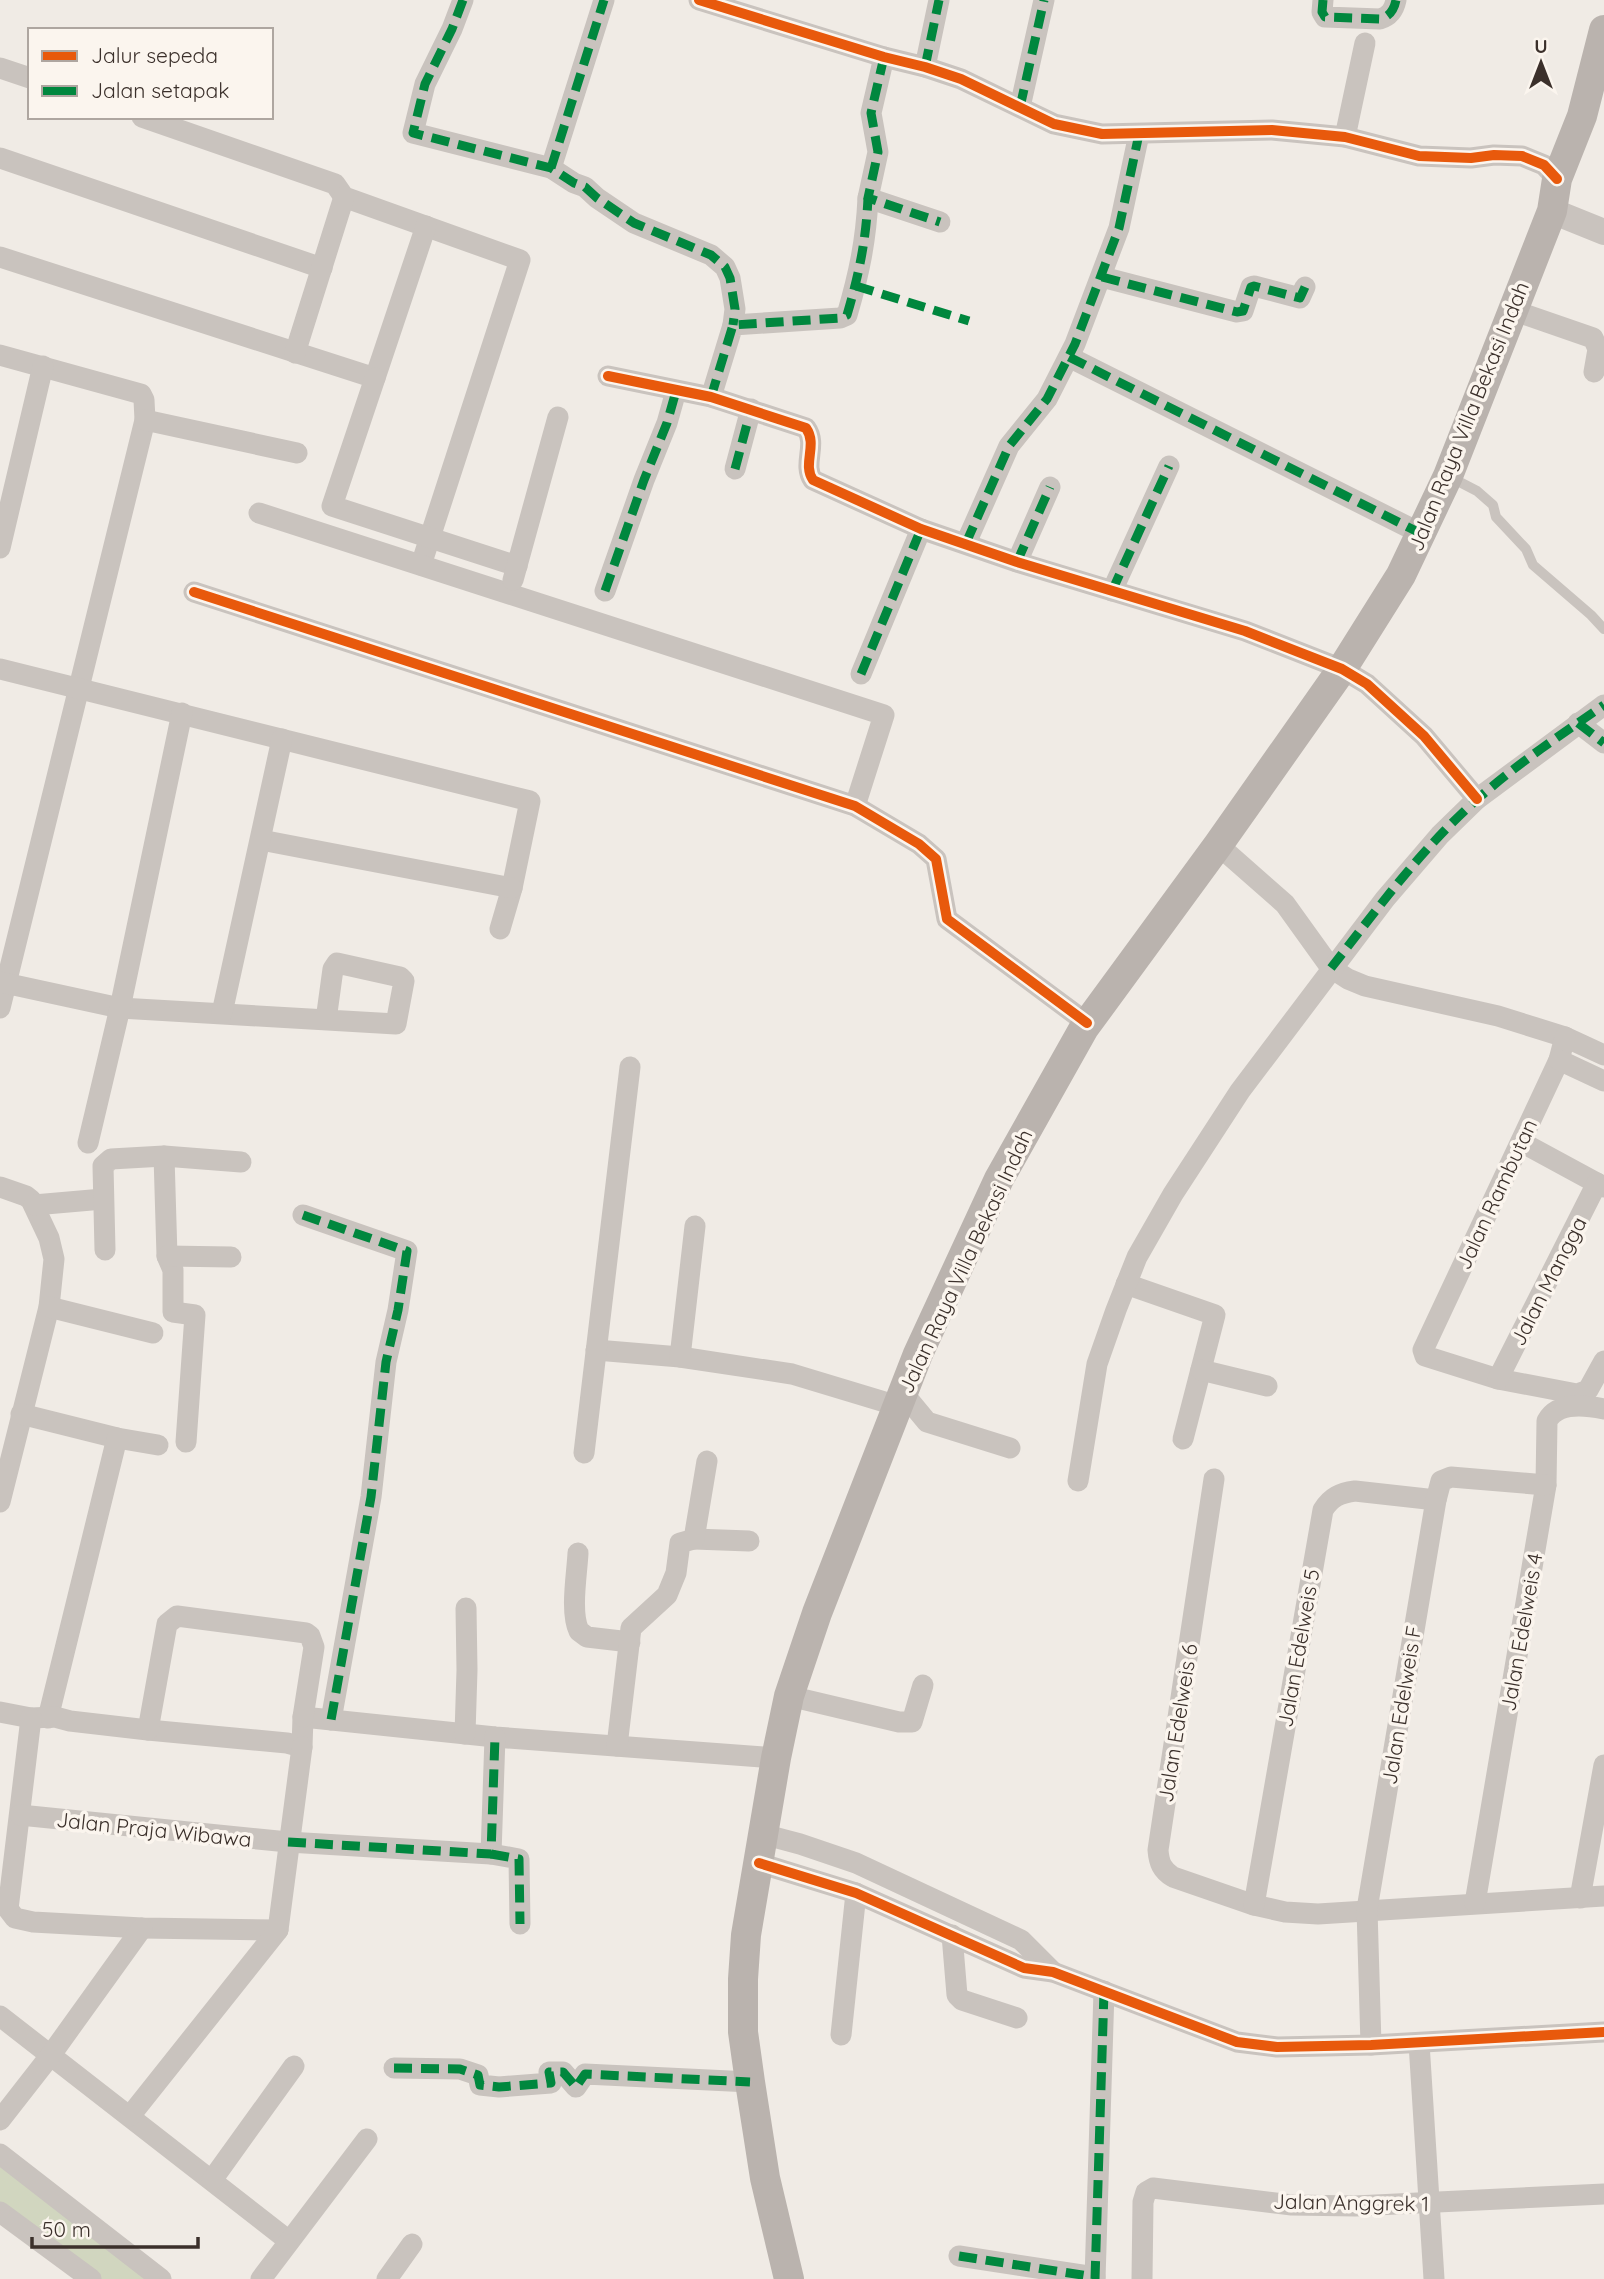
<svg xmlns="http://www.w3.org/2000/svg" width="1604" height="2279" font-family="Quicksand,sans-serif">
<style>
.green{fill:#d1d6bf}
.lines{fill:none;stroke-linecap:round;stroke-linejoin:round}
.service{stroke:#c9c3be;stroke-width:10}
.minor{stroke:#c9c3be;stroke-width:21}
.tertiary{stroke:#c9c3be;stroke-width:26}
.secondary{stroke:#bab3ae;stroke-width:30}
.quiet{stroke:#00873e;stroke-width:9;stroke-dasharray:18 9;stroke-linecap:butt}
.cycleway-casing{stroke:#fbf5ee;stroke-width:15}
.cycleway{stroke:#e8590c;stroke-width:10}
.labels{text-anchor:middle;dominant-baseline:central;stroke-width:7;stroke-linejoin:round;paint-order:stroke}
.street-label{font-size:21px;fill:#3b302b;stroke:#fbf5ee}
</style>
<rect width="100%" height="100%" fill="#f0ebe5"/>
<path class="green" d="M0,2154L161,2279H91L0,2212Z"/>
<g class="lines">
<path class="service" d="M1450,477L1477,491L1493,505L1496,517L1526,549L1533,565L1591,615L1604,629"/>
<g class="minor">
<path d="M463,0L452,29L425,84L413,133L551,168L574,183L585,187L597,198L634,223L711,255L725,267L730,278L735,309L733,325"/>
<path d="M699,0L884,57L925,67L961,79L1054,124L1102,134L1272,130L1345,137L1419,156L1471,158L1494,155L1522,156L1544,165L1557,179"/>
<path d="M1323,0L1322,12L1325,17L1380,19C1390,16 1394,10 1396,0"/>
<path d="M884,57L871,113L878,152L868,198L940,222"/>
<path d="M925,67L939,0"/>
<path d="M0,68L30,78"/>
<path d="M1020,107L1044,0"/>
<path d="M142,117L335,184L344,197L520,260L421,565"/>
<path d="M1345,137L1365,43"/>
<path d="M0,158L322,268"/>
<path d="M551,168L604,0"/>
<path d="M0,257L375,378L426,226"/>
<path d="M1102,277L1237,312L1243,311L1251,287L1254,286L1300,298L1305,287"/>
<path d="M1512,310L1593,338L1598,349L1594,372"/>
<path d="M295,353L344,197"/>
<path d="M0,355L141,394L144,400L145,420L0,1008"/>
<path d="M1069,357L1422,534"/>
<path d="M608,376L711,397L806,428C818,445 802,464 813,480L921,529L1017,562L1245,631L1342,669L1367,684L1424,736L1477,799"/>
<path d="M375,378L332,506L517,566"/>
<path d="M711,397L733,325L840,318L847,315C859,274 866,241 868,198"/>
<path d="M145,420L297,453"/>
<path d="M735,469L751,409"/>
<path d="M259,513L884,715L855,806"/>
<path d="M966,543L1009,446L1047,399L1075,344L1119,228L1139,134"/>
<path d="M0,548L43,366"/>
<path d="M1017,562L1050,487"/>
<path d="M513,580L558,417"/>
<path d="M605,591L644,480L667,423L676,391"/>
<path d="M1112,591L1169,466"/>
<path d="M194,592L855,806L919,844L936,859L947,919L1087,1023"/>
<path d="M0,669L530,801L512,888L500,929"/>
<path d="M861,674L921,529"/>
<path d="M1578,723L1604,743"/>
<path d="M261,840L512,888"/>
<path d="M1218,845L1285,904L1331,968L1348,979L1365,986L1498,1016L1565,1037L1604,1055"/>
<path d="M0,982L120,1008L396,1024L404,981L400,977L337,963L333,969L326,1020"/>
<path d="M222,1013L282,739"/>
<path d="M1565,1037L1559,1060L1423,1350L1425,1356L1498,1379L1577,1394L1588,1390L1604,1361"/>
<path d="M1559,1060L1604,1081"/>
<path d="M1521,1142L1604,1187"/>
<path d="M88,1143L120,1008L182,713"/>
<path d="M164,1156L167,1256L173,1270V1312L195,1315L186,1442"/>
<path d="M0,1187L26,1196L31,1200L49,1238L54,1259L49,1307L0,1502"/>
<path d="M34,1205L103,1199"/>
<path d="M303,1215L407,1251L398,1310L386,1362L371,1497L331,1720"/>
<path d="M105,1250L103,1166L111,1159L164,1156L241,1162"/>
<path d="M167,1256L231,1257"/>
<path d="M1126,1284L1215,1315L1183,1439"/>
<path d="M49,1307L153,1333"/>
<path d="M596,1350L680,1357L792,1374L898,1406"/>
<path d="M680,1357L695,1226"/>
<path d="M1201,1370L1267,1386"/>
<path d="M1498,1379L1597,1183"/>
<path d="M903,1393L927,1422L1010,1448"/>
<path d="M21,1414L117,1438L48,1718"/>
<path d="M117,1438L158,1445"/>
<path d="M584,1453L630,1067"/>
<path d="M1214,1479L1158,1850C1159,1863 1162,1870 1173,1877L1254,1905L1285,1912L1318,1914L1604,1896"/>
<path d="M1078,1481L1097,1364L1116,1310L1137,1257L1173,1194L1240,1091L1385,899L1440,835L1477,799L1604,705"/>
<path d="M694,1539L749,1541"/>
<path d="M578,1553C577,1574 570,1612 579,1631L587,1637L630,1642"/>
<path d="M789,1696L899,1722H912L923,1685"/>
<path d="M0,1712L31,1718L55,1717L70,1721L148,1730L287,1743L302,1747L303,1717L495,1737L776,1758"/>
<path d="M31,1718L8,1909L15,1918L33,1922L142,1928L278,1930"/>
<path d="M148,1730L167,1624L177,1616L306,1633L310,1636L314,1647L303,1717"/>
<path d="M465,1734L467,1670L466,1608"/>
<path d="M617,1746L631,1628L667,1595L676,1573L680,1543L694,1539L707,1461"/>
<path d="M20,1815L288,1842L491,1854L495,1737"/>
<path d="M762,1834L800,1844L856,1863L1021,1940L1053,1972"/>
<path d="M491,1854L519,1859L520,1924"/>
<path d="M759,1863L856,1893L1024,1968L1053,1972L1237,2042L1277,2047L1371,2045L1604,2032"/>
<path d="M1580,1898L1604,1765"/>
<path d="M1475,1903L1546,1485L1547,1421C1557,1402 1585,1405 1604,1409"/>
<path d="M1254,1905L1323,1510C1331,1497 1340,1493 1355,1491L1436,1500"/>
<path d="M952,1935L957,1995L962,2000L1017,2018"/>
<path d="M0,2016L289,2241"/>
<path d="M841,2035L856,1893"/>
<path d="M1419,2043L1434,2279"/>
<path d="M1371,2045L1367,1909L1436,1500L1441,1481L1451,1477L1546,1485"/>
<path d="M394,2068L460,2069L478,2075L480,2085L499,2087L551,2083L549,2072H563L576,2087L585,2074L750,2082"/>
<path d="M130,2116L278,1930L302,1747"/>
<path d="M0,2120L50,2056L142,1928"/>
<path d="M0,2154L161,2279"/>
<path d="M212,2180L294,2066"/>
<path d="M0,2212L91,2279"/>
<path d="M959,2256L1095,2277"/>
<path d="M261,2279L367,2139"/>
<path d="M387,2279L412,2244"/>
<path d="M1095,2279L1104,1991"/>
<path d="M1142,2279L1143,2202L1146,2192L1153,2188L1292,2205L1355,2206L1604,2194"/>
</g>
<path class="tertiary" d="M1552,211L1604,232"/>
<path class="secondary" d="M789,2279L765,2178L750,2082L743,2032V1979L746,1935L776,1758L789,1696L817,1613L918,1354L999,1179L1084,1028L1218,845L1342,669L1401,575L1448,476L1552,211L1557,179L1582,116L1604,30"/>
<g class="quiet">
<path d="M463,0L452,29L425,84L413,133L551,168L574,183L585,187L597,198L634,223L711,255L725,267L730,278L735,309L733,325"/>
<path d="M1323,0L1322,12L1325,17L1380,19C1390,16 1394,10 1396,0"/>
<path d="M884,57L871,113L878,152L868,198L940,222"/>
<path d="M925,67L939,0"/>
<path d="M1020,107L1044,0"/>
<path d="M551,168L604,0"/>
<path d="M1102,277L1237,312L1243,311L1251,287L1254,286L1300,298L1305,287"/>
<path d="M856,286L969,321"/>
<path d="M1069,357L1422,534"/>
<path d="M711,397L733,325L840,318L847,315C859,274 866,241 868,198"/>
<path d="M735,469L751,409"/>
<path d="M966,543L1009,446L1047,399L1075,344L1119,228L1139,134"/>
<path d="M1017,562L1050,487"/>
<path d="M605,591L644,480L667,423L676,391"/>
<path d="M1112,591L1169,466"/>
<path d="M861,674L921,529"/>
<path d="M1578,723L1604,743"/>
<path d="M1331,968C1375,912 1418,853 1471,805C1511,768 1559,736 1604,705"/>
<path d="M303,1215L407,1251L398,1310L386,1362L371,1497L331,1720"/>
<path d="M288,1842L491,1854L495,1737"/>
<path d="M491,1854L519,1859L520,1924"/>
<path d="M394,2068L460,2069L478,2075L480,2085L499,2087L551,2083L549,2072H563L576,2087L585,2074L750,2082"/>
<path d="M959,2256L1095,2277"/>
<path d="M1095,2279L1104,1991"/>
</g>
<defs>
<g id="cycleway">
<path d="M699,0L884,57L925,67L961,79L1054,124L1102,134L1272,130L1345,137L1419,156L1471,158L1494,155L1522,156L1544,165L1557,179"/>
<path d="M608,376L711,397L806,428C818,445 802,464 813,480L921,529L1017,562L1245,631L1342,669L1367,684L1424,736L1477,799"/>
<path d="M194,592L855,806L919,844L936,859L947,919L1087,1023"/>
<path d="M759,1863L856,1893L1024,1968L1053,1972L1237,2042L1277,2047L1371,2045L1604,2032"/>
</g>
</defs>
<use href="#cycleway" class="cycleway-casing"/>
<use href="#cycleway" class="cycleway"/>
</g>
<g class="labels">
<g class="street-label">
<text transform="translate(1468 416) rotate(-68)">Jalan Raya Villa Bekasi Indah</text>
<text transform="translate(1496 1194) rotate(-65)">Jalan Rambutan</text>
<text transform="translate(965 1261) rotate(-65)">Jalan Raya Villa Bekasi Indah</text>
<text transform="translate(1548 1281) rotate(-63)">Jalan Mangga</text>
<text transform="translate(1521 1632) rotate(-80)">Jalan Edelweis 4</text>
<text transform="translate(1298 1648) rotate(-80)">Jalan Edelweis 5</text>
<text transform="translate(1401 1705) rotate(-81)">Jalan Edelweis F</text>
<text transform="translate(1177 1723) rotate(-81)">Jalan Edelweis 6</text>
<text transform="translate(154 1829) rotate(6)">Jalan Praja Wibawa</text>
<text transform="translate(1351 2202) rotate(1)">Jalan Anggrek 1</text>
</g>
</g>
<rect x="28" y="28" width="245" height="91" fill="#fbf5ee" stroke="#aea6a0" stroke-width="2"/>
<rect x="42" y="51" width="35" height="10" fill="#e8590c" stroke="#aea6a0" stroke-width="2"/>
<text x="91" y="63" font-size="21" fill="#3b302b">Jalur sepeda</text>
<rect x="42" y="86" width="35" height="10" fill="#00873e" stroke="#aea6a0" stroke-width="2"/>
<text x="91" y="98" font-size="21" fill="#3b302b">Jalan setapak</text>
<g transform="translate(1541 63)" stroke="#fbf5ee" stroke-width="5" paint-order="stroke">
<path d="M0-5L12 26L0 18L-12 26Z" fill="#3b302b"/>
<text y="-10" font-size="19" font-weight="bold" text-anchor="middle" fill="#3b302b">U</text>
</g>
<path d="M32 2237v10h166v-10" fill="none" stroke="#3b302b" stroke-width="3.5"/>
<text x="42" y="2237" font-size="21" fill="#3b302b" stroke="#fbf5ee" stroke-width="5" paint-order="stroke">50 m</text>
</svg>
